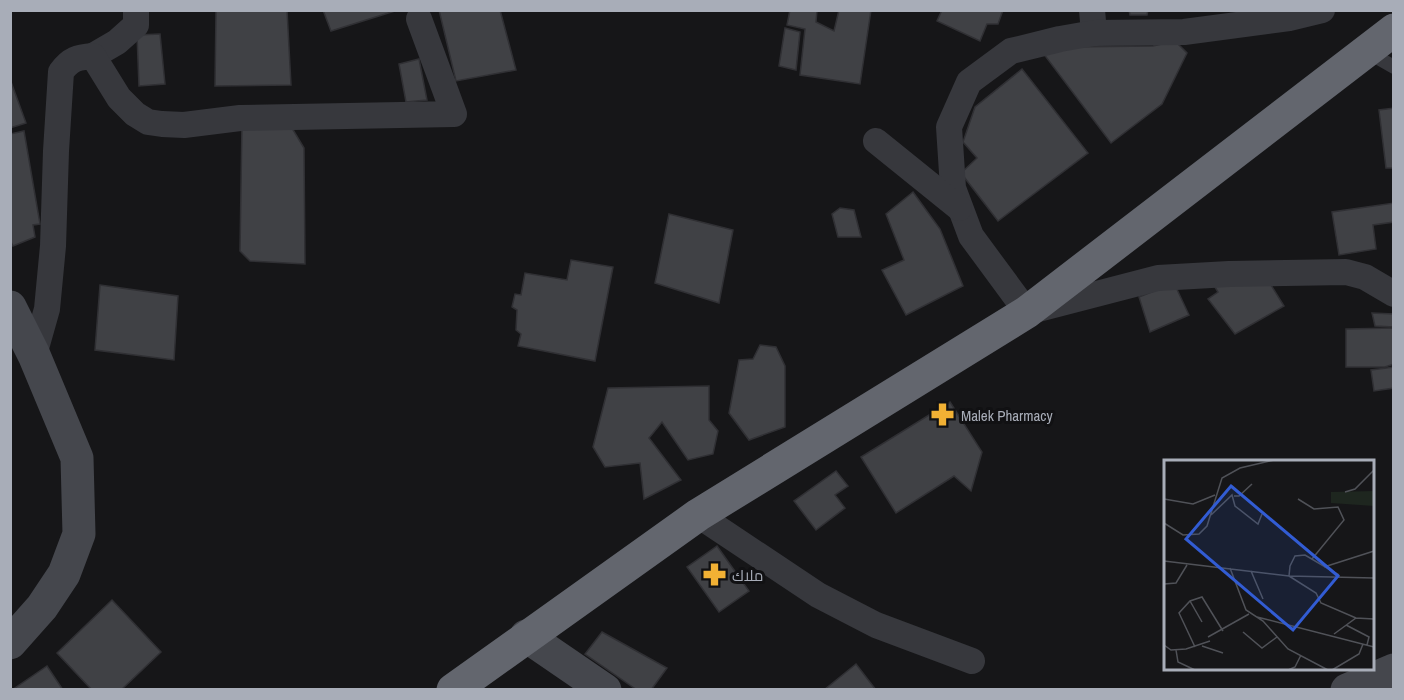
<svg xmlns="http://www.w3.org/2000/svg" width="1404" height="700" font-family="'Archivo Narrow',Cairo,sans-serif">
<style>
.building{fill:#404145;stroke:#303034;stroke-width:1.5}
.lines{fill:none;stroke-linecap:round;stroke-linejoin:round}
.lane{stroke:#37383d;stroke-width:14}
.street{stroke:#37383d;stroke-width:26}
.secondary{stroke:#45474d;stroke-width:33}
.highway{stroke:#63666e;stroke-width:33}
.labels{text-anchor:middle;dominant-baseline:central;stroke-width:6;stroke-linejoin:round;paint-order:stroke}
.poi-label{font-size:15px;fill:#a8adb8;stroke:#111113;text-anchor:start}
.inset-road{fill:none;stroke:#505258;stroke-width:1.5}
.view{fill:#325cd3;fill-opacity:0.15;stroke:#325cd3;stroke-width:3}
.inset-edge{fill:none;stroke:#a8adb8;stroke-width:3}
</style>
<rect width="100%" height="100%" fill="#161618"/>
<g class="building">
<path d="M216,10H287L291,85L215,86Z"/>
<path d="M323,10H398L331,31Z"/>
<path d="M439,10H500L516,70L456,81Z"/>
<path d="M790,10H817L816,22L834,31L839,10H871L860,84L800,75L805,29L787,25Z"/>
<path d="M942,10H1003L998,24H987L980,41L937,21Z"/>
<path d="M1129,10H1148L1147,15H1130Z"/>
<path d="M785,28L800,32L796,70L779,66Z"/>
<path d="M160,34L165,84L139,86L137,35Z"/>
<path d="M1175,41L1187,53L1162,104L1111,143L1043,53L1065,47L1153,46Z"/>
<path d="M419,59L427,100L406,102L399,64Z"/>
<path d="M1022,69L1088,153L998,221L961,173L977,158L963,142L975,107Z"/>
<path d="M10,79L26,123L10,128Z"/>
<path d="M1394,108V168H1386L1379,110Z"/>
<path d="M242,122L292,128L304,148L305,264L250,261L240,251Z"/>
<path d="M24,131L40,224L33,225L35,237L13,246L10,240V134Z"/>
<path d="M913,192L940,229L963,286L906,315L882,270L904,260L886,214Z"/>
<path d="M1394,203V222L1373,225L1376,249L1339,255L1332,212Z"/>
<path d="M840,208L854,210L861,237H838L832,214Z"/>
<path d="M669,214L733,230L719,303L655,283Z"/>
<path d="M571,260L613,267L595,361L518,346L521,334L516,330L517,310L512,307L515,294L521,295L525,273L567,280Z"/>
<path d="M1266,277L1284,306L1235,334L1208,299L1218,292L1210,279Z"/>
<path d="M1174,283L1189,315L1150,332L1139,297Z"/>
<path d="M100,285L178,296L174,360L95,350Z"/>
<path d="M1372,313L1394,314V327L1375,326Z"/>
<path d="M1394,328V364L1385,367H1346V329Z"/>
<path d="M760,345L776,347L785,366V427L749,440L729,413L739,360L753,359Z"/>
<path d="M1394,367V388L1374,391L1371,370Z"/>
<path d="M709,386V420L718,431L713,454L688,460L662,422L649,438L681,480L644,499L640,463L605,467L593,447L608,388Z"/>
<path d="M950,402L982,452L971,491L954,476L896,513L861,457Z"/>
<path d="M836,471L848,486L835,495L845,508L816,530L794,501Z"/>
<path d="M717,546L749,591L719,612L687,567Z"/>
<path d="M112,600L161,652L121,690H92L57,653Z"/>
<path d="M602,632L667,668L651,690H637L585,654Z"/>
<path d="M856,664L876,690H824Z"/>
<path d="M47,666L63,690H12Z"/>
</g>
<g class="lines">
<path class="lane" d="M1366,51L1394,67"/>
<g class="street">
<path d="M1092,10L1094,33"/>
<path d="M1322,10L1289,18L1184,32L1094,33L1060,39L1011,51L969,82L949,127L953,188L971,236L1027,312L1158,278L1229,274L1346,272L1365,277L1394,294"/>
<path d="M93,56L117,42L136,25V10"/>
<path d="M876,141L959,208"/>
<path d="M34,355L47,309L53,246L56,151L61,72C70,59 78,57 93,56L119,98L135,114L148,122L162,124L184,125L240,118L454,114L419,19"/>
<path d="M698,515L818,595L876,625L972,661"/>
</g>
<g class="secondary">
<path d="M10,307L34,355L77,458L79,534L64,574L42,607L10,643"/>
<path d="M526,636L605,690"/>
<path d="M1347,690L1394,670"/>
</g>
<path class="highway" d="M453,690L698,515L1027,312L1394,30"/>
</g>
<defs>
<symbol id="pharmacy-bare" viewBox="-9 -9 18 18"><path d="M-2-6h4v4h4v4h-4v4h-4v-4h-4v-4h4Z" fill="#f2b134" stroke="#111113" stroke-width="2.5" paint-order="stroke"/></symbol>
</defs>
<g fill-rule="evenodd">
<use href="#pharmacy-bare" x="926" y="398" width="33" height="33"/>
<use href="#pharmacy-bare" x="698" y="558" width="33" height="33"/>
</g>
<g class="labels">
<g class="poi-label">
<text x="961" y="415">Malek Pharmacy</text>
<text x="732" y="575">ملاك</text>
</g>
</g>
<g transform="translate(1164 460)">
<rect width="210" height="210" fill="#161618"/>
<path d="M210,31V46L167,43V32Z" fill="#1e261f"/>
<path class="inset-road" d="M181,32L191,29L210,10M70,36H75L88,24M0,39L29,44L51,35M134,39L150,49L174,47L180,60L148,99M47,55L68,35L71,46L94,64L98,54M0,63L19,75L35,74L43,66L58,18L76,8L110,0M0,101L125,116L210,118M160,107L210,91M66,108L82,150L99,161L124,189L164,210M87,111L99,139M175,115L141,95L131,96L126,106L125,116L152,133L157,143L192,158M0,124L12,123L23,105M26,141L38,162M93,157L210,187M182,165L205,177L203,185M79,172L98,188L113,177M170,174L192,158L210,159M44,177L85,154M0,185L7,190L22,189L46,181M38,186L59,193M31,187L15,153L26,141L38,137L59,171M12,190L14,202L31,210M124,210L131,207L137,195M168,210L195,194L199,184"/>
<path class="view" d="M67,26L174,116L129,170L22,79Z"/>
<rect width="210" height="210" class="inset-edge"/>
</g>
<rect width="1404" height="700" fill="none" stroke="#a8adb8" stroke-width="24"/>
</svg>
